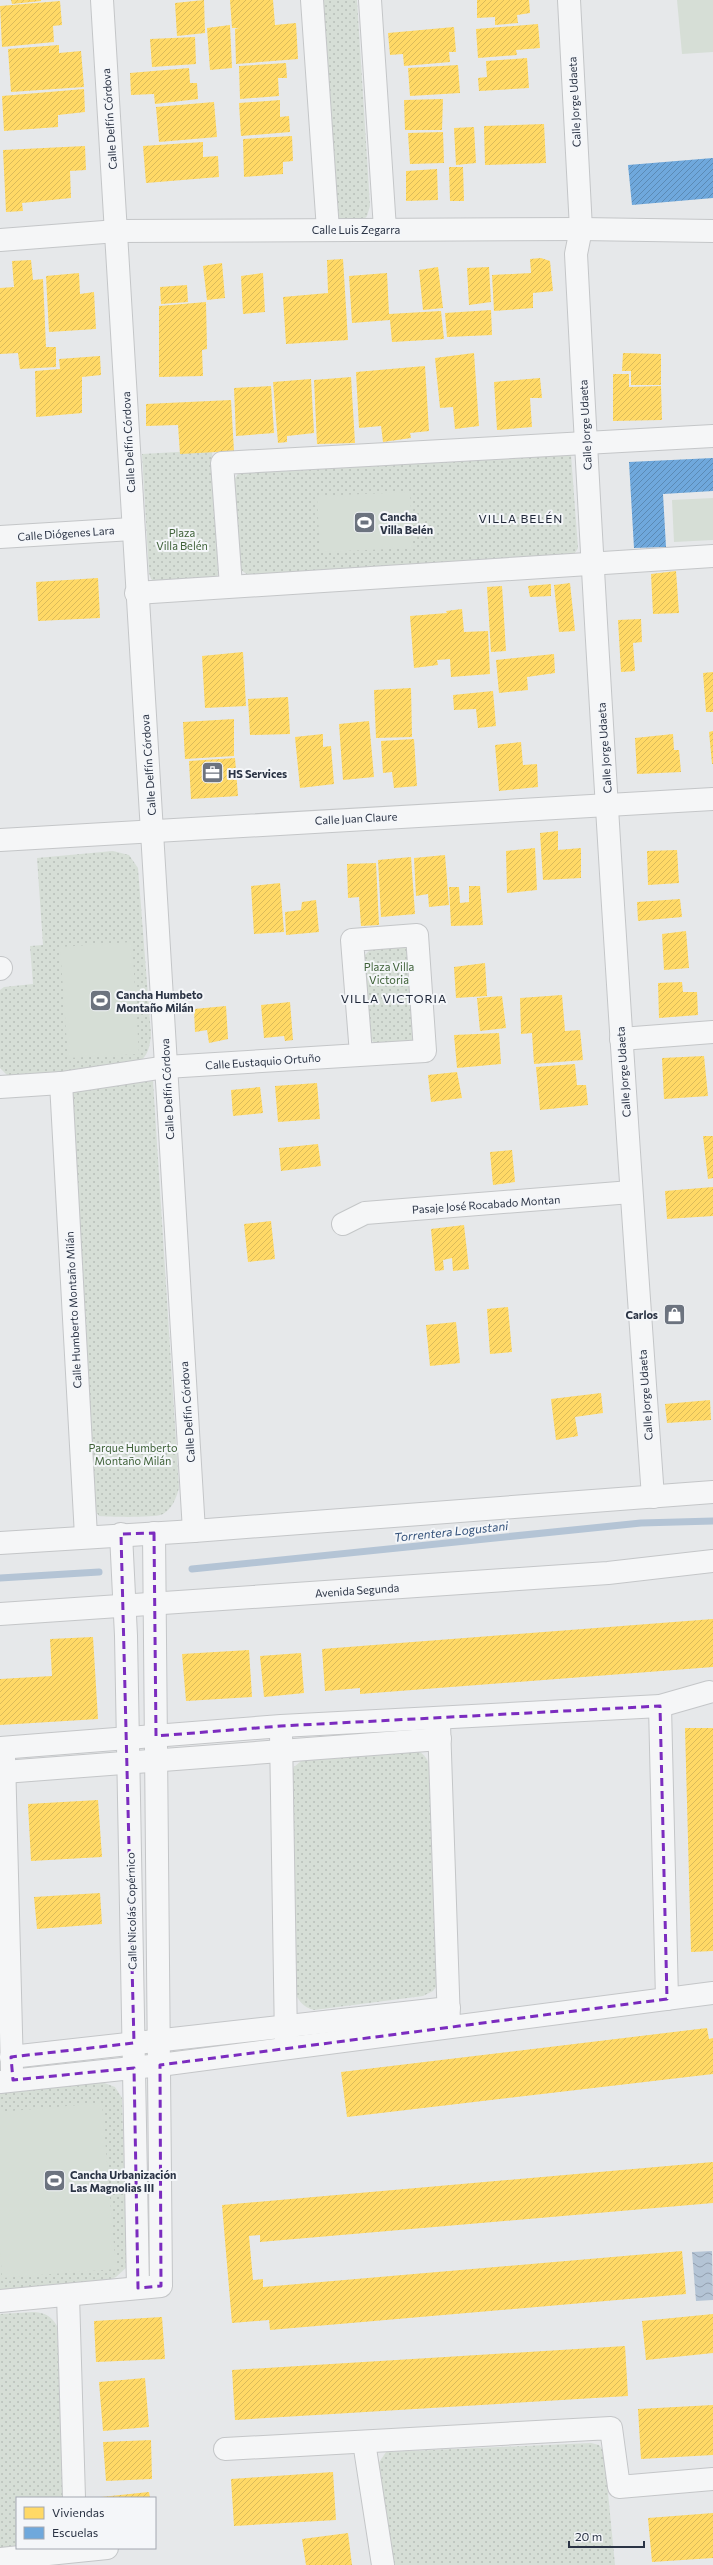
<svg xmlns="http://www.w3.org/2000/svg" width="713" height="2565" font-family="Commissioner,sans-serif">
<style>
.green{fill:url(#green-dots)}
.pitch{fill:#d6ded6}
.water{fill:url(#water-waves)}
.homes{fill:url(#homes-hatch)}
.schools{fill:url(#schools-hatch)}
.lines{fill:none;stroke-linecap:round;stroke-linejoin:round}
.stream{stroke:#b4c4d5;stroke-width:7}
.minor-casing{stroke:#c4c6c8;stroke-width:24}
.minor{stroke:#f5f6f7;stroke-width:22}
.marked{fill:none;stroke:#7b2cbf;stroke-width:3;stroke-dasharray:8 5;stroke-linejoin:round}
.labels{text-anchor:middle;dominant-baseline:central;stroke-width:4;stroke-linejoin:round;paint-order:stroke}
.street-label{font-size:11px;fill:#2b3445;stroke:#f4f6f9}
.poi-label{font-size:11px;font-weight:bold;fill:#2b3445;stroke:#f4f6f9;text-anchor:start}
.park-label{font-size:11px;fill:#3f6138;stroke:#f4f6f9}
.neighbourhood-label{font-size:12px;letter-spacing:1px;fill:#1d2536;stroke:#f4f6f9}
.water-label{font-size:12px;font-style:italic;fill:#34527a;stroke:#f4f6f9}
</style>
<defs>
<pattern id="green-dots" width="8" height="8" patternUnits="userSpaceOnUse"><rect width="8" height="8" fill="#d6ded6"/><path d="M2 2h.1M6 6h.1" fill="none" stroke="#b8bfb9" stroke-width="1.8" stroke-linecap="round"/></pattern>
<pattern id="water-waves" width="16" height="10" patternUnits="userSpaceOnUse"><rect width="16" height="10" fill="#b4c4d5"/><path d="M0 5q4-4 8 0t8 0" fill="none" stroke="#93a0af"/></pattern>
<pattern id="homes-hatch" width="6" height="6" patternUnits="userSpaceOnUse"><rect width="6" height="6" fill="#ffd966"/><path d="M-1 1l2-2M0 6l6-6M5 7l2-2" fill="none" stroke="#dbbb5a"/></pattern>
<pattern id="schools-hatch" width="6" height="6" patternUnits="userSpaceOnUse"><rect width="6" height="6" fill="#6fa8dc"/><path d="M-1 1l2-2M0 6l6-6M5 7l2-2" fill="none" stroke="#5b8ab4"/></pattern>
</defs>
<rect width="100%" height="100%" fill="#e6e8ea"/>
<g class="green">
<path d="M318,0H357L370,206L367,216L362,222H338Z"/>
<path d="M212,450L218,575L213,579L157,583L151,579L149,573L142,454Z"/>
<path d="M571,455L578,548L573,556L248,575L241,570L233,482L239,472Z"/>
<path d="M113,851L129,855L138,868L151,1034C150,1047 148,1056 137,1064L10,1078L0,1068V990L4,987L33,984L30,946L43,945L37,858Z"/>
<path d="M402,946L408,949L415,1042L374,1043L371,1039L363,957L372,948Z"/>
<path d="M153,1081L179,1488C176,1498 173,1508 163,1514C156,1518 109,1517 99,1516L92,1506L68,1097L73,1091Z"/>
<path d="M414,1749C426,1754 428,1760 431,1771L438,1984L433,1991L423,1996L314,2010C303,2007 298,2001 294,1990L291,1776L294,1767L306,1757Z"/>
<path d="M102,2082L115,2087L122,2098L127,2267L116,2277L104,2282L0,2292V2092Z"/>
<path d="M34,2312C46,2313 51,2316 57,2326L65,2498H17V2547L0,2549V2314Z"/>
<path d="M591,2443L599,2445L604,2452L615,2565H393L376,2467L386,2452Z"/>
</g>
<g class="pitch">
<path d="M677,0H713V52L682,54Z"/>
<path d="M410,492L413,548L320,552L317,496Z"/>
<path d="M713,498V540L674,542L672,500Z"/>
<path d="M132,942L139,1054L68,1058L60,947Z"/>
<path d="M102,2103L116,2269L2,2278L0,2249V2112Z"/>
</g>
<path class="water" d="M712,2251L713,2300L696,2301L692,2252Z"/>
<g class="homes">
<path d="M11,0H41V1L12,4Z"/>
<path d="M204,0L205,33L177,36L175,3Z"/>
<path d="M230,0H273L275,25L296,23L298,59L236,64L235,29L239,28H232Z"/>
<path d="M477,0H529L530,13L517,15L518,23L495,25V17L477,18Z"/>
<path d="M60,1L62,25L53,26L54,42L2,47L0,6Z"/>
<path d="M538,24L540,48L516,50L517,55L478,58L476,29Z"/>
<path d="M230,25L232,68L210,70L207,28Z"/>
<path d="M454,27L456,52H449L450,62L404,66L403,54L390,55L388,33Z"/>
<path d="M195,37L196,64L152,67L150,39Z"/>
<path d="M59,45V53L81,51L84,87L11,92L8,49Z"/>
<path d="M527,58L529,88L479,91L478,78L487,77L486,61Z"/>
<path d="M286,63L287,78H278L279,96L240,99L239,66Z"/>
<path d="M458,65L460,93L410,96L408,68Z"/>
<path d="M189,68L190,83H197L198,99L155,104L154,94L131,95L130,73Z"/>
<path d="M84,89L85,112L58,115V127L4,131L2,96Z"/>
<path d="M443,99L442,130H405L404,100Z"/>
<path d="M280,100V117L289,116L290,132L241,136L239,103Z"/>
<path d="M214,102L217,137L159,142L156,107Z"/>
<path d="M544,124L546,163L485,165L484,126Z"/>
<path d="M474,127L476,163L456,165L454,128Z"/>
<path d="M443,132L444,163L410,164L408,133Z"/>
<path d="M292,136L293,161L283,162V174L244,177L243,139Z"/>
<path d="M203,142V157L218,156L219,177L146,183L143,146Z"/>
<path d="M85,146L86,170L70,171L71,198L22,203L23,211L6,212L3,150Z"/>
<path d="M449,167H463L464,201H450Z"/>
<path d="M437,169L438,200L406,201V171Z"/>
<path d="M541,258L550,261L553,291L533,293V308L494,311L492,275L531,273L530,259Z"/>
<path d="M343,259L348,340L286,344L283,297L328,293L327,260Z"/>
<path d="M31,260L33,280L43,279L46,347H56V367L20,369L18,353L0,354V288L14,287L12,261Z"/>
<path d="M222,263L225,298L207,300L203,266Z"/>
<path d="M438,267L443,308L423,310L419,270Z"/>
<path d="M489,267L491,302L469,305L467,268Z"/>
<path d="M79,273L80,294L94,292L96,329L49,332L46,276Z"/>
<path d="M263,273L265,312L243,314L241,276Z"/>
<path d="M387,273L389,314L441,311L444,339L392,342L390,320L352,323L349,276Z"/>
<path d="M187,285L188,302L161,304L160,287Z"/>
<path d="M206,302L207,349L202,350L203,376L159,377V306Z"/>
<path d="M491,310L492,335L447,337L445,313Z"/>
<path d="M474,353L479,426L455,429L453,407L440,408L435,358Z"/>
<path d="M623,353L661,354V385H631V371H622Z"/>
<path d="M100,356L101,375L82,377V413L36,417L35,371L60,369L59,359Z"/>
<path d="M425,366L429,431L410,433L411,438L383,442L381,426L359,428L356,372Z"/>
<path d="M613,374H629V387L661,386L662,420L613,421Z"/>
<path d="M351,377L355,443L317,444L314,380Z"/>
<path d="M540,378L542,398H530L532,427L497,430L494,382Z"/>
<path d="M311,379L314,433L287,436V442L278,443L273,382Z"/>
<path d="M271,386L274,433L236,436L234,388Z"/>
<path d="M231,400L234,451L180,454L178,425L146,426V404Z"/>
<path d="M676,571L679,613L653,614L651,574Z"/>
<path d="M98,578L100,618L38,621L36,582Z"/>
<path d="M570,583L575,631L559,632L554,585Z"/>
<path d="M551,584V596L530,597L528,586Z"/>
<path d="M502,586L506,651L491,652L487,587Z"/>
<path d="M462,609L464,632L488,631L490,674L451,677L450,659L437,660L438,665L414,668L410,616L447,613L446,611Z"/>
<path d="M641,619L642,642L633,643L635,671L621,672L618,620Z"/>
<path d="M243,652L246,706L205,708L202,656Z"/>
<path d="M554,654L555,673L527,677L528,690L499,693L496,660Z"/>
<path d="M713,672V712H706L703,673Z"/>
<path d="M411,688L412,737L376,738L374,690Z"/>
<path d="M493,691L496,726L478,728L476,709L454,710L453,695Z"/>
<path d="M288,697L290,734L250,735L248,699Z"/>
<path d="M234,719V756L185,759L183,722Z"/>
<path d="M369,721L374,777L343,780L339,724Z"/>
<path d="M713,731V764H712L709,732Z"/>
<path d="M323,734V747L331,746L334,784L300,788L295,737Z"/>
<path d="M673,734L674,750H679L681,772L637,774L635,738Z"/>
<path d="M414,739L417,786L394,788L392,772L383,773L381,741Z"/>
<path d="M521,742L523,765L537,764L538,787L499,791L495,745Z"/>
<path d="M235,758L238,796L191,799L189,761Z"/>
<path d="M558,831V850L581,848V878L543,880L540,833Z"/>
<path d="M535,848L537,890L507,893L506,851Z"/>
<path d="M677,850L679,883L648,885L647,851Z"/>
<path d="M445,855L449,905L429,907L428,894L416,896L414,858Z"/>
<path d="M411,857L415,914L381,917L378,860Z"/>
<path d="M376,863L379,925L361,926L359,897L348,898L347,864Z"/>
<path d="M280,883L284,932L254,934L251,886Z"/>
<path d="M469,886H480L483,925L451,926L449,887H459L460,903L469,902Z"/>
<path d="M680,899L682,917L638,921L637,902Z"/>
<path d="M316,900L319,932L286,935L285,912L301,910L302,902Z"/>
<path d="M686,931L689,968L664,970L662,934Z"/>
<path d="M485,963L487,996L456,998L454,967Z"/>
<path d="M682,982L683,992H697L698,1015L659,1018L658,983Z"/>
<path d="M562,995L565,1031L580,1030L583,1060L534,1064L532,1033L521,1034L520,998Z"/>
<path d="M502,996L506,1028L480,1031L477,998Z"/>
<path d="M290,1002L293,1040L285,1041L284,1036L264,1038L261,1005Z"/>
<path d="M226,1006L228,1039L209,1043L207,1030L195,1032L194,1009Z"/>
<path d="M499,1033L501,1064L457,1068L454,1035Z"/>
<path d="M704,1056L708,1096L664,1099L662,1058Z"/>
<path d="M575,1064L577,1085H586L588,1105L540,1110L536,1067Z"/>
<path d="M457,1072L462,1098L431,1102L428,1075Z"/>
<path d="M317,1083L320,1119L278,1122L275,1086Z"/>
<path d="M260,1087L263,1113L233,1116L231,1090Z"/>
<path d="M703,1136H713V1178L708,1179Z"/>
<path d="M318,1144L321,1166L281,1171L279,1148Z"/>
<path d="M512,1150L515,1182L493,1185L490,1152Z"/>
<path d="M713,1187V1216L667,1219L665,1191Z"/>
<path d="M271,1221L275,1259L248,1262L244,1224Z"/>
<path d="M464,1225L469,1269L453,1271L452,1258L443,1260L444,1270L435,1271L431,1229Z"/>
<path d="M508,1307L512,1352L490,1354L487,1309Z"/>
<path d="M456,1322L460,1363L430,1366L426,1325Z"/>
<path d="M601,1393L603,1413L575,1417L578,1436L556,1440L551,1399Z"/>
<path d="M710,1400L711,1420L667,1423L665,1404Z"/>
<path d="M713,1619V1667L360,1694V1688L325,1691L322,1649Z"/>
<path d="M93,1637L98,1719L0,1725V1679L52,1676L50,1639Z"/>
<path d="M249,1650L252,1697L186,1701L182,1654Z"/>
<path d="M301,1653L304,1693L264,1697L260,1656Z"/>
<path d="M685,1728H713V1951L691,1952Z"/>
<path d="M98,1800L102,1857L31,1861L28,1804Z"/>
<path d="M100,1893L102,1924L37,1929L34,1897Z"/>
<path d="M707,2028L709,2039L713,2038V2074L347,2117L341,2072Z"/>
<path d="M713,2162V2203L260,2242V2235L249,2236L253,2280L263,2279V2287L682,2251L686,2294L270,2330L269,2320L232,2323L222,2205Z"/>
<path d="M713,2314V2353L646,2360L642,2321Z"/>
<path d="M162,2317L165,2359L96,2362L94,2321Z"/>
<path d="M625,2346L628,2396L235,2420L232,2370Z"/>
<path d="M145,2378L149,2427L103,2431L99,2382Z"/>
<path d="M713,2405V2455L641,2459L638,2409Z"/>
<path d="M151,2440L152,2479L106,2481L103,2442Z"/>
<path d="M333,2472L336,2520L234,2526L231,2479Z"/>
<path d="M149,2492L150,2498H101V2497Z"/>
<path d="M713,2513V2558L652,2562L648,2518Z"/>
<path d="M348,2533L352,2565H306L302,2539Z"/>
</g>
<g class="schools">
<path d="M713,158V198L632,205L628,165Z"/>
<path d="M713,458V491L663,494L666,547L634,548L629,462Z"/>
</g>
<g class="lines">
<g class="stream">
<path d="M192,1569L641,1523L713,1521"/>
<path d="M0,1578L99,1572"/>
</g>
<defs>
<g id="minor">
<path d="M102,0L194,1531"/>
<path d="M312,0L328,230"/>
<path d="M370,0L385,229"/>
<path d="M569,0L581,229L576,254C597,668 623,1083 653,1497"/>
<path d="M0,240L117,231L581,229L713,231"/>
<path d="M0,537L132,529"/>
<path d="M231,586L222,463L713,436"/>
<path d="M136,593L713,556"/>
<path d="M0,840L713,799"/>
<path d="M0,969L1,968"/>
<path d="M621,1039L713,1032"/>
<path d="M61,1083L86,1536"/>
<path d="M0,1087L61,1083L166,1067L425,1051L417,935L352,940L361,1054"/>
<path d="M343,1224L365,1213L631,1192"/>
<path d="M121,1534L126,1636L138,2288"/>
<path d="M0,1543L194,1531L713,1492"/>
<path d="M0,1614L608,1573L713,1561"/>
<path d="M660,1706L667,1999"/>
<path d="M439,1724L449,2023"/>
<path d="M281,1734L286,2040"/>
<path d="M0,1748L281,1726L660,1706L709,1692"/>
<path d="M4,1758L12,2071"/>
<path d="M4,1772L440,1739"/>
<path d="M11,2057L449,2008"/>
<path d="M0,2082L160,2065L713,1993"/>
<path d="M68,2295L74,2498"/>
<path d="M0,2301L161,2286L154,1533"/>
<path d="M364,2442L383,2565"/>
<path d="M225,2449L611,2428L619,2487L713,2479"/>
<path d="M0,2559L107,2548"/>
</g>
</defs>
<use href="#minor" class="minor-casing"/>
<use href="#minor" class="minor"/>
</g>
<path class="marked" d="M154,1533L156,1736L281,1726L660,1706L667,1999L160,2065L161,2286L138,2288L134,2068L13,2080L11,2057L134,2043L121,1534Z"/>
<defs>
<symbol id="stadium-square" viewBox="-11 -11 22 22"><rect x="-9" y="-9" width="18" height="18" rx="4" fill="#6c737f" stroke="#f4f6f9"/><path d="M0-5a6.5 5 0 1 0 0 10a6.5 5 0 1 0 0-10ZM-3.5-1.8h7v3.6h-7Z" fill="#fff"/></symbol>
<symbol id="office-square" viewBox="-11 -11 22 22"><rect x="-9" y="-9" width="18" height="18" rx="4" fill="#6c737f" stroke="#f4f6f9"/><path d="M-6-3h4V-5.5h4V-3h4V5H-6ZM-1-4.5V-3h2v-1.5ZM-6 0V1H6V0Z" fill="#fff"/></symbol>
<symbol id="shop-square" viewBox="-11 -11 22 22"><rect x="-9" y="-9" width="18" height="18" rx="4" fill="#6c737f" stroke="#f4f6f9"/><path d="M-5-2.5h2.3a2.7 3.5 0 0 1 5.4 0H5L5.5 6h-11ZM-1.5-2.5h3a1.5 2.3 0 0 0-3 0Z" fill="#fff"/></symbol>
</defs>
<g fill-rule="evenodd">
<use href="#stadium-square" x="352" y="510" width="25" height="25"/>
<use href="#office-square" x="200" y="760" width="25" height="25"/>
<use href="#stadium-square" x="88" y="988" width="25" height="25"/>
<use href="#shop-square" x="662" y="1302" width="25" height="25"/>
<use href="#stadium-square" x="42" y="2168" width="25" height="25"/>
</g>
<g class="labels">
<g class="street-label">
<text transform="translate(574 102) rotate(-93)">Calle Jorge Udaeta</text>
<text transform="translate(109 119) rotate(-94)">Calle Delfín Córdova</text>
<text x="356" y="229">Calle Luis Zegarra</text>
<text transform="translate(585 425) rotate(-93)">Calle Jorge Udaeta</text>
<text transform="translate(128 442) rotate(-93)">Calle Delfín Córdova</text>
<text transform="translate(66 533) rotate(-4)">Calle Diógenes Lara</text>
<text transform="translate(604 748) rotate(-94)">Calle Jorge Udaeta</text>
<text transform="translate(148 765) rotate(-94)">Calle Delfín Córdova</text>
<text transform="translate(356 818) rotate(-3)">Calle Juan Claure</text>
<text transform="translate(263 1061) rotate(-4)">Calle Eustaquio Ortuño</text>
<text transform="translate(623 1072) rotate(-94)">Calle Jorge Udaeta</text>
<text transform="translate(167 1089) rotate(-93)">Calle Delfín Córdova</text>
<text transform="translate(486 1204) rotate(-4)">Pasaje José Rocabado Montan</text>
<text transform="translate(73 1310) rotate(-93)">Calle Humberto Montaño Milán</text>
<text transform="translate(645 1395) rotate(-94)">Calle Jorge Udaeta</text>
<text transform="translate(187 1412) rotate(-94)">Calle Delfín Córdova</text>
<text transform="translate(357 1590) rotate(-4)">Avenida Segunda</text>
<text transform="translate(131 1911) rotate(-91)">Calle Nicolás Copérnico</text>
</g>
<g class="poi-label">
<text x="380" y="516">Cancha<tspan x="380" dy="13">Villa Belén</tspan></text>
<text x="228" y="773">HS Services</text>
<text x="116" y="994">Cancha Humbeto<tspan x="116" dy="13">Montaño Milán</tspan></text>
<text x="658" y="1314" text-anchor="end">Carlos</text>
<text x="70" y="2174">Cancha Urbanización<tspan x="70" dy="13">Las Magnolias III</tspan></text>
</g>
<g class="park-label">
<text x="182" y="532">Plaza<tspan x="182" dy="13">Villa Belén</tspan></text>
<text x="389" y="966">Plaza Villa<tspan x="389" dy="13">Victoria</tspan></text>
<text x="133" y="1447">Parque Humberto<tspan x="133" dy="13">Montaño Milán</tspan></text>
</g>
<g class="neighbourhood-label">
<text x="521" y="518">VILLA BELÉN</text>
<text x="394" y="998">VILLA VICTORIA</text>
</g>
<g class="water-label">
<text transform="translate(451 1531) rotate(-6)">Torrentera Logustani</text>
</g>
</g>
<rect x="16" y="2497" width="140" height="52" fill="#f4f6f9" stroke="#a4a8b1"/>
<rect x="24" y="2507" width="20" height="12" fill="#ffd966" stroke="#a4a8b1"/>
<text x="52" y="2517" font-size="12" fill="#2b3445">Viviendas</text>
<rect x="24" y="2527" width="20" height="12" fill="#6fa8dc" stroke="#a4a8b1"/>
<text x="52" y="2537" font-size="12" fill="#2b3445">Escuelas</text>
<path d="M569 2541v6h75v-6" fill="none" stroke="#2b3445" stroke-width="2"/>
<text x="575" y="2541" font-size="12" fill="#2b3445" stroke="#f4f6f9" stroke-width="3" paint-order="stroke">20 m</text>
</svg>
